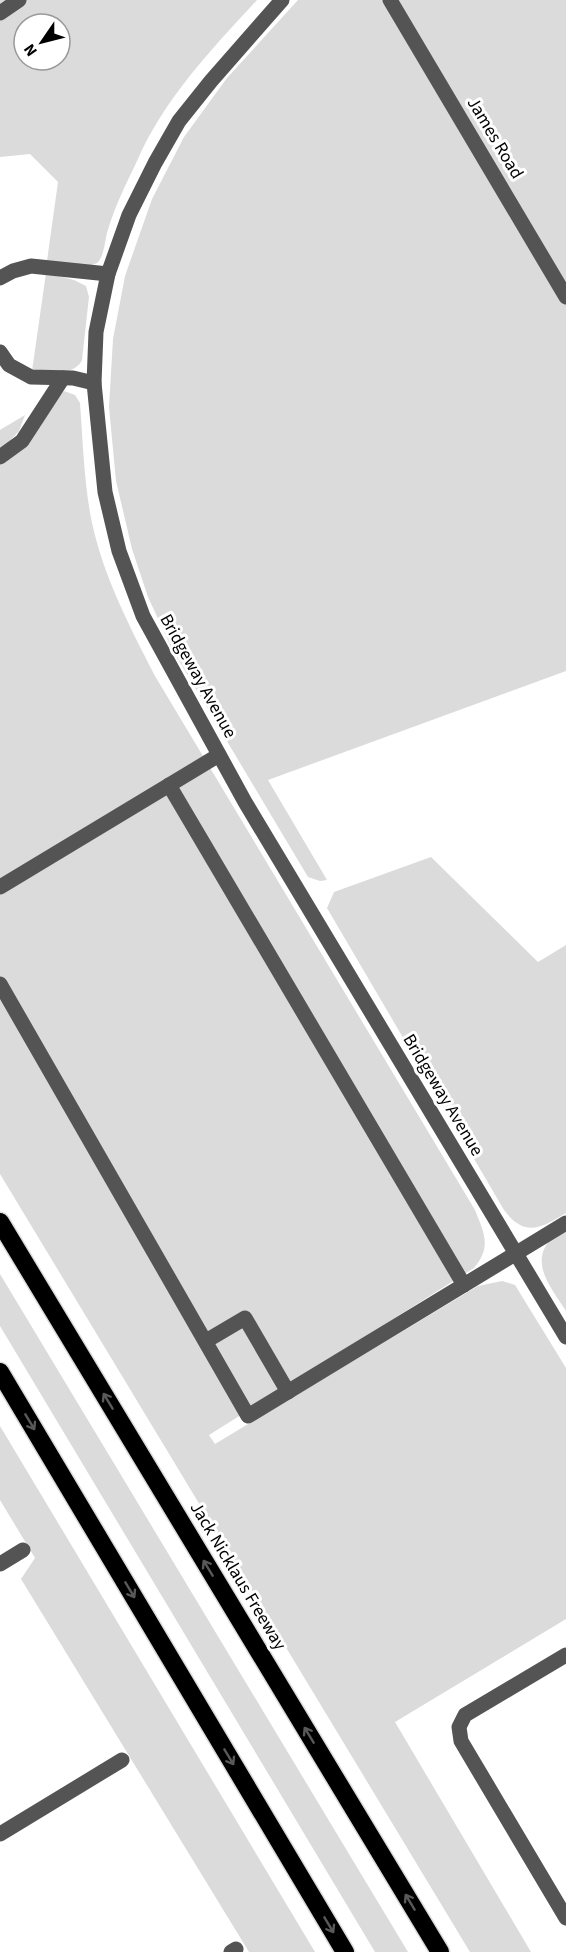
<svg xmlns="http://www.w3.org/2000/svg" width="566" height="1952" font-family="'Source Sans 3',sans-serif">
<style>
.green{fill:#dbdbdb;fill-rule:evenodd}
.lines{fill:none;stroke-linecap:round;stroke-linejoin:round}
.highway-casing{stroke:#dbdbdb;stroke-width:21}
.minor{stroke:#545454;stroke-width:15}
.highway{stroke:#000;stroke-width:18}
.oneway{stroke:#595959}
.labels{text-anchor:middle;dominant-baseline:central;stroke-width:6;stroke-linejoin:round;paint-order:stroke}
.street-label{font-size:18px;fill:#000;stroke:#fff}
</style>
<rect width="100%" height="100%" fill="#fff"/>
<g class="green">
<path d="M0,0H257C212,49 164,99 137,161C126,184 114,208 107,233C105,241 104,257 97,263C88,269 59,262 47,261L58,182L30,154L0,157ZM24,24H60V60H24Z"/>
<path d="M298,0H566V671L268,780L327,880L320,881L308,877L172,649L148,597L132,549L116,481L109,407L113,339L125,276L152,199L184,137L227,78Z"/>
<path d="M46,273L74,280L86,286L89,297L82,360C74,377 48,371 32,371Z"/>
<path d="M64,391L75,395L80,403C83,443 84,484 92,523C104,578 130,627 155,676L475,1210C484,1233 492,1246 474,1268L209,1435L215,1444L478,1286L502,1281L515,1285L566,1368V1619L395,1722L531,1952H470L0,1174V464L21,448L44,414Z"/>
<path d="M25,415L19,431L0,451V430Z"/>
<path d="M431,857L538,962L566,945V1213C541,1228 525,1238 504,1210L327,908L334,892Z"/>
<path d="M566,1230V1311C553,1290 529,1264 550,1240C554,1236 561,1233 566,1230Z"/>
<path d="M0,1274L408,1952H375L0,1326Z"/>
<path d="M0,1426L315,1952H249L21,1579L35,1558L0,1500Z"/>
</g>
<g class="lines">
<defs>
<g id="highway">
<path d="M0,1222L440,1952"/>
<path d="M0,1372L345,1952"/>
</g>
</defs>
<use href="#highway" class="highway-casing"/>
<g class="minor">
<path d="M282,0L211,81L179,121L155,163L129,215L108,274L96,332L94,383L105,492L119,551L143,616L245,802L566,1337"/>
<path d="M390,0L566,297"/>
<path d="M0,13L19,0"/>
<path d="M0,278L13,271L31,266L108,274"/>
<path d="M0,352L9,365L31,377L73,378L94,383"/>
<path d="M0,457L22,441L63,378"/>
<path d="M169,785L464,1285"/>
<path d="M0,887L219,755"/>
<path d="M0,984L248,1416L566,1223"/>
<path d="M206,1341L245,1318L288,1392"/>
<path d="M0,1564L23,1550"/>
<path d="M566,1655L465,1715L459,1727L461,1741L566,1918"/>
<path d="M0,1834L122,1760"/>
<path d="M231,1952L236,1949"/>
</g>
<use href="#highway" class="highway"/>
</g>
<defs><path id="oneway-shaft" d="M-6 0H5M1.5-3L5.5 0L1.5 3" fill="none" stroke-width="1.6" stroke-linecap="round" stroke-linejoin="round" transform="scale(1.5)"/></defs>
<g class="oneway">
<use href="#oneway-shaft" transform="translate(108 1401) rotate(-121)"/>
<use href="#oneway-shaft" transform="translate(30 1422) rotate(59)"/>
<use href="#oneway-shaft" transform="translate(208 1568) rotate(-121)"/>
<use href="#oneway-shaft" transform="translate(130 1590) rotate(59)"/>
<use href="#oneway-shaft" transform="translate(309 1735) rotate(-121)"/>
<use href="#oneway-shaft" transform="translate(229 1757) rotate(59)"/>
<use href="#oneway-shaft" transform="translate(410 1902) rotate(-121)"/>
<use href="#oneway-shaft" transform="translate(329 1925) rotate(59)"/>
</g>
<g class="labels">
<g class="street-label">
<text transform="translate(495 138) rotate(59)">James Road</text>
<text transform="translate(198 676) rotate(61)">Bridgeway Avenue</text>
<text transform="translate(443 1095) rotate(59)">Bridgeway Avenue</text>
<text transform="translate(238 1576) rotate(59)">Jack Nicklaus Freeway</text>
</g>
</g>
<g transform="translate(42 42) rotate(235)"><circle r="28" fill="#ffffff" stroke="#999999" stroke-width="1.5"/>
<path d="M0-4.5L10 22L0 15L-10 22Z" fill="#000000"/>
<text y="-9" font-size="16" font-weight="bold" text-anchor="middle" fill="#000000">N</text>
</g>
</svg>
